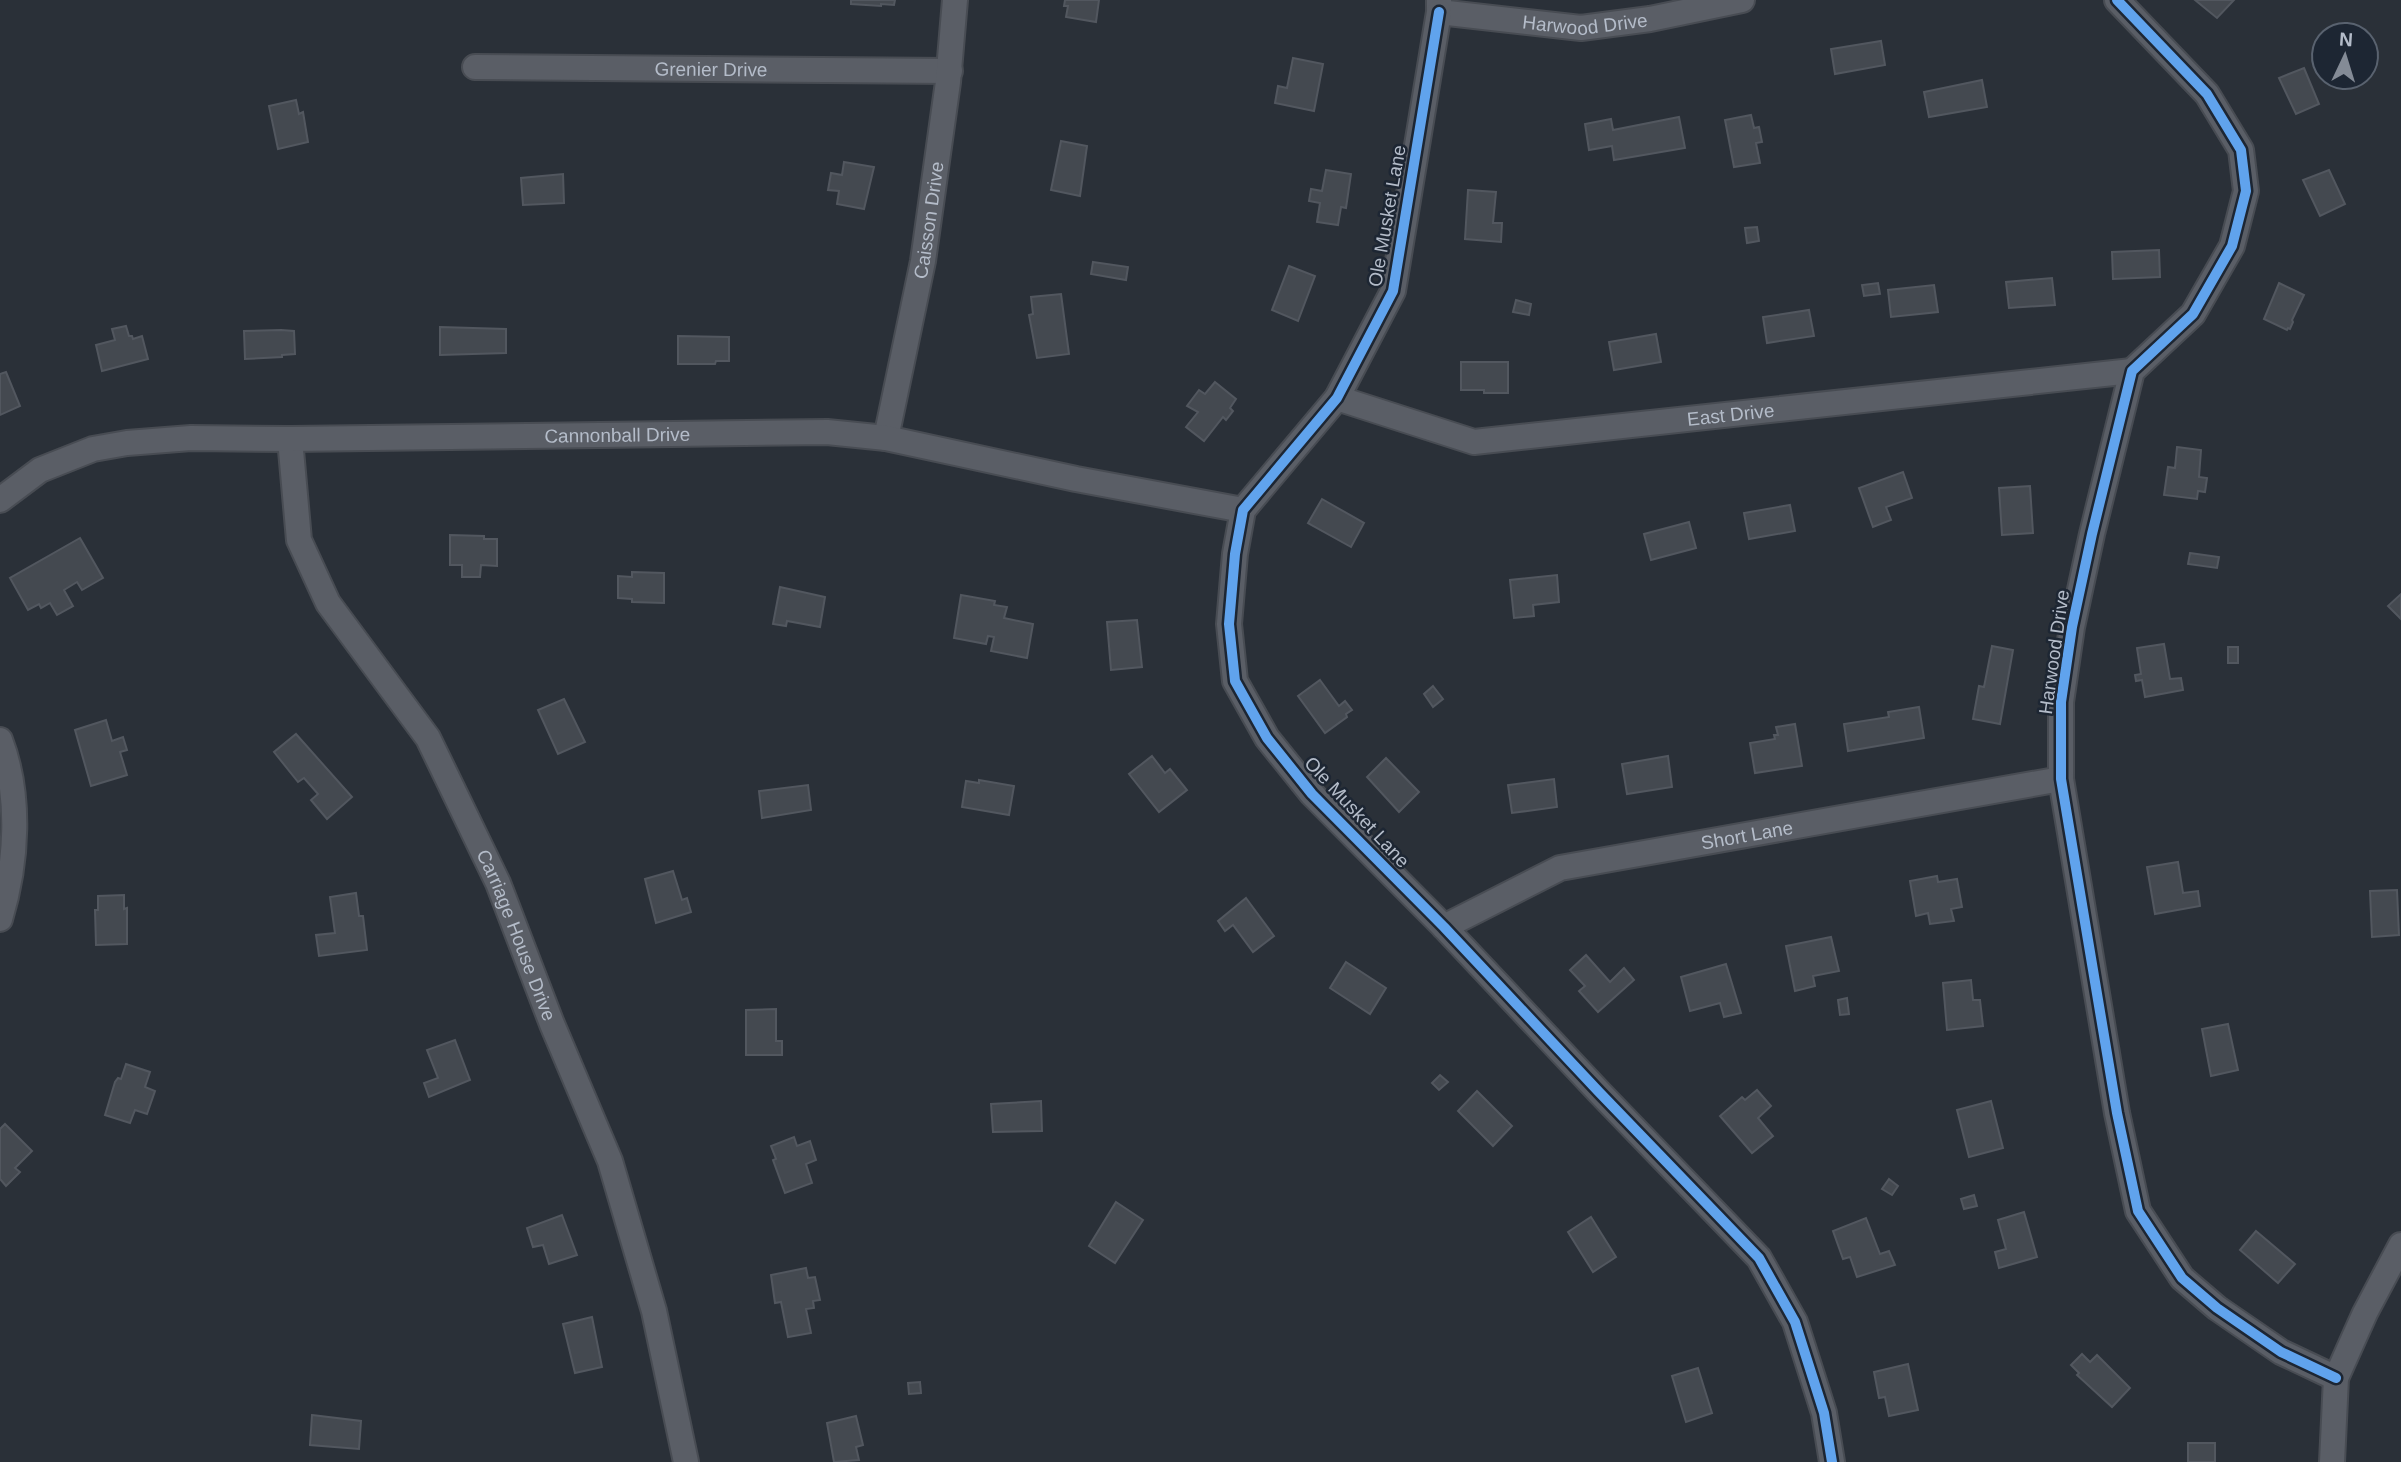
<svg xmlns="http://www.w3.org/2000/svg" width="2401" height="1462" font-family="Arial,sans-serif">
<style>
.building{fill:#444950;stroke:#52575f;stroke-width:2}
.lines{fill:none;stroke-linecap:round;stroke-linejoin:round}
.minor-casing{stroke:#484c53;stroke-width:28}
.minor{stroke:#5a5e66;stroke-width:24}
.cycleway-casing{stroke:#1d2633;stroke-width:15}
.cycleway{stroke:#60a3ed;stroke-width:10}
.labels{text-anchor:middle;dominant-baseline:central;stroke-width:5;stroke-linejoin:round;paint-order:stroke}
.street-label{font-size:19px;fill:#b4bcc9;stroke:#1d2633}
</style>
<rect width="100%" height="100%" fill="#2a3038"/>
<g class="building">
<path d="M851,0H895L894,5L881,4V6L851,4Z"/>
<path d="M1065,0H1099L1096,22L1066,17L1068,6H1064Z"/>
<path d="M2195,0H2234L2217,18Z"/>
<path d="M1881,41L1885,65L1835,74L1831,49Z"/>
<path d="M1293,58L1323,64L1314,111L1275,103L1278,86L1287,88Z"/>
<path d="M2304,68L2319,104L2296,114L2279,78Z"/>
<path d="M1982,80L1987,107L1929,117L1924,92Z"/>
<path d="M296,100L299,114L303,112L308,142L278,149L269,106Z"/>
<path d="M1751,115L1754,128L1759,127L1762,142L1756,143L1760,163L1734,167L1725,120Z"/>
<path d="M1679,117L1685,148L1614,160L1612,146L1589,150L1585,124L1611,119L1613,130Z"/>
<path d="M1061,141L1087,146L1080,196L1051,190Z"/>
<path d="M844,162L874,167L864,209L837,204L839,191L828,190L831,173L842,175Z"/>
<path d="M1326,170L1351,174L1346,208L1341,207L1338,225L1317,222L1320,203L1309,201L1311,189L1322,191Z"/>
<path d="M2329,170L2345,204L2320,216L2303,180Z"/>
<path d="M563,174L564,203L523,205L521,178Z"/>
<path d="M1468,190L1496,192L1493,223H1502L1501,242L1465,239Z"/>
<path d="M1757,227L1759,241L1747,243L1745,228Z"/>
<path d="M2159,250L2160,277L2113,279L2112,252Z"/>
<path d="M1093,262L1128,267L1126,280L1091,274Z"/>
<path d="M1289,266L1315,276L1298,321L1272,310Z"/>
<path d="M2052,278L2055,305L2009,308L2006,282Z"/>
<path d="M1878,283L1880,294L1864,296L1862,285Z"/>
<path d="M2279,283L2304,295L2292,320L2293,322L2290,329L2288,328L2287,330L2264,319Z"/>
<path d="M1934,285L1938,312L1891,317L1888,290Z"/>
<path d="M1061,294L1069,354L1037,358L1029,315L1033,314L1031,297Z"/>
<path d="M1516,300L1531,304L1529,315L1513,312Z"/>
<path d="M1809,310L1814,336L1767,343L1763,317Z"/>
<path d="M126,326L129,336H132L133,339L142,336L148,359L102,371L96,345L115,340L112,329Z"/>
<path d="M440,327L506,329V353L440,355Z"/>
<path d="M281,330L294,331L295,354L282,355V357L245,359L244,331Z"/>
<path d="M1656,334L1661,362L1614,370L1609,342Z"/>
<path d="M678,336L729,337V361H716L715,364H678Z"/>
<path d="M1461,362H1508V393H1484V390H1461Z"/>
<path d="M6,372L20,406L0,415V374Z"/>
<path d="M1215,382L1236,399L1230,408L1233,411L1226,420L1223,417L1204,441L1186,427L1198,412L1187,406L1199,390L1205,394Z"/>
<path d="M2177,447L2201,450L2199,477L2207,478L2205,492L2198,491L2197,499L2164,495L2168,467L2175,468Z"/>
<path d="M1903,472L1912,498L1886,507L1891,520L1873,527L1859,488Z"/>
<path d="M2030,486L2033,533L2002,535L1999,488Z"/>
<path d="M1322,499L1364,523L1351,547L1308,523Z"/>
<path d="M1790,505L1795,531L1749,539L1744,513Z"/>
<path d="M1689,522L1696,548L1651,560L1644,534Z"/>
<path d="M450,535L484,536V539H497V566L481,565L480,577H462V565H450Z"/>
<path d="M80,538L103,578L82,590L77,582L64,590L73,606L57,615L50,603L41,608L39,604L28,610L10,578Z"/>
<path d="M2190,553L2219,557L2217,568L2188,564Z"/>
<path d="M632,572L664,573V603L632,602V599L618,598V576L632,577Z"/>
<path d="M1557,575L1559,602L1533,605L1534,616L1514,618L1510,580Z"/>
<path d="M780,587L825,597L820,627L787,621L786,626L773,624Z"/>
<path d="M2401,594V619L2388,606Z"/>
<path d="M961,595L995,601L994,605L1007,607L1004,618L1033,624L1027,658L991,651L994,637L988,636L986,644L954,638Z"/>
<path d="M1137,620L1142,667L1111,670L1107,622Z"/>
<path d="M2164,644L2170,679L2181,678L2183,690L2145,697L2142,680L2136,681L2135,675L2141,674L2137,648Z"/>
<path d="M1992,646L2013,650L2000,724L1973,719L1979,686L1984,687Z"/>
<rect x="2228" y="647" width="10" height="16"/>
<path d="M1320,680L1339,706L1345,701L1352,710L1346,714L1347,717L1325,733L1298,696Z"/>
<path d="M1433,686L1443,699L1433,707L1424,694Z"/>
<path d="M564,699L585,742L558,754L538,710Z"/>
<path d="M1919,707L1924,738L1848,751L1844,724L1889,717L1888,712Z"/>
<path d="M106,720L112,741L123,737L127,750L120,752L127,775L91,786L75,730Z"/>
<path d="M1795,724L1802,766L1755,773L1750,743L1775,739L1774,735H1778L1776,727Z"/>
<path d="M296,734L352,797L327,819L311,800L318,794L304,778L298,782L274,752Z"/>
<path d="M1152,756L1165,773L1170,769L1187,790L1159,812L1129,774Z"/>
<path d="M1668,756L1672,787L1627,794L1622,764Z"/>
<path d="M1386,758L1419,792L1399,812L1367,777Z"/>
<path d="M1554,779L1557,807L1512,813L1508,785Z"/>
<path d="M979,780L1014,786L1009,815L962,807L966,781L979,783Z"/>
<path d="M808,785L811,810L762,818L759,791Z"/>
<path d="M2178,862L2183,893L2198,891L2200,906L2155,914L2147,867Z"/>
<path d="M673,871L682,900L687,898L691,912L656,923L645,879Z"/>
<path d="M1937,876L1938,882L1957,879L1962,907L1951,909L1954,921L1930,924L1928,913L1916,916L1910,881Z"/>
<path d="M2397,890L2399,935L2372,937L2370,891Z"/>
<path d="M356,893L359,916H363L367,950L319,956L316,935L335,933L330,897Z"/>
<path d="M124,895V909L127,908V944L96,945L95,910H98V896Z"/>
<path d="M1246,898L1274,936L1253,952L1233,925L1225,931L1218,921Z"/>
<path d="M1831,937L1839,971L1813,976L1815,986L1795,991L1786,946Z"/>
<path d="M1586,955L1610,982L1624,968L1634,980L1598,1012L1579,991L1585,986L1570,970Z"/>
<path d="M1346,962L1386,988L1370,1014L1330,988Z"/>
<path d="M1726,964L1741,1013L1724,1017L1720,1003L1690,1011L1681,977Z"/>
<path d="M1971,980L1973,1000H1980L1983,1026L1947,1030L1943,983Z"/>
<path d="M1847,998L1849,1014L1840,1015L1838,1000Z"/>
<path d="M776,1009V1041H782V1055H746V1010Z"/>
<path d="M2228,1024L2238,1070L2211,1076L2202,1029Z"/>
<path d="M455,1040L470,1080L429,1097L424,1083L438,1078L427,1050Z"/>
<path d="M126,1064L150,1072L145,1087L155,1091L147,1114L135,1110L130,1123L105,1115L115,1082L118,1078L121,1079Z"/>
<path d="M1440,1075L1448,1082L1439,1090L1432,1083Z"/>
<path d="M1757,1090L1771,1106L1758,1118L1773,1136L1752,1153L1720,1116L1742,1097L1745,1100Z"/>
<path d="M1477,1091L1512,1126L1493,1146L1458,1111Z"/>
<path d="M1041,1101L1042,1131L993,1132L991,1104Z"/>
<path d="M1991,1101L2003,1148L1969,1157L1957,1110Z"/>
<path d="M5,1124L32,1151L15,1168L20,1172L6,1186L0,1179V1129Z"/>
<path d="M794,1137L797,1146L810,1141L816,1160L806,1164L812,1183L785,1193L773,1160L776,1159L771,1146Z"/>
<path d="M1889,1179L1898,1186L1892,1195L1882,1189Z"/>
<path d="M1974,1195L1977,1206L1964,1209L1961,1199Z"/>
<path d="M1116,1202L1143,1220L1115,1263L1089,1246Z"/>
<path d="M2024,1212L2037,1257L1999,1268L1995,1252L2006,1249L1998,1220Z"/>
<path d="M562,1215L577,1255L549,1264L543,1245L533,1247L527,1228Z"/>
<path d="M1591,1217L1616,1257L1593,1272L1568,1232Z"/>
<path d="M1866,1218L1880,1254L1889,1251L1895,1265L1857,1277L1850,1257L1843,1259L1833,1231Z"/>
<path d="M2256,1231L2295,1264L2278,1283L2240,1250Z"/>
<path d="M806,1268L808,1278L815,1277L820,1300L813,1301L814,1308L806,1309L811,1333L788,1337L781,1302L775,1303L771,1275Z"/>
<path d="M592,1317L602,1367L575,1373L563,1324Z"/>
<path d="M2082,1354L2090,1362L2097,1355L2130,1388L2112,1407L2077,1375L2079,1373L2071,1365Z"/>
<path d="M1908,1364L1918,1410L1889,1416L1885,1397L1879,1398L1874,1372Z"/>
<path d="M1698,1368L1712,1413L1686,1422L1672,1376Z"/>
<path d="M920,1382L921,1393L909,1394L908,1383Z"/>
<path d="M312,1415L361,1421L359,1449L310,1445Z"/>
<path d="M856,1416L863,1445L856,1447L859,1460L834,1462L827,1423Z"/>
<rect x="2188" y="1443" width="27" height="19"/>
</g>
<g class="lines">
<defs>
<g id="minor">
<path id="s1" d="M1439,0V12L1581,28L1650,19L1742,0"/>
<path d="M2117,0L2207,94L2241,150L2246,191L2232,246L2193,314L2132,371L2092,534L2072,627L2061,702V779L2117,1113L2138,1211L2182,1278L2217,1308L2281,1352L2336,1378"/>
<path d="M1439,12L1393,291L1337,398L1243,510L1235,554L1229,624L1235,681L1267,738L1312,794L1444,927L1599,1092L1759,1258L1795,1322L1824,1413L1832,1462"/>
<path id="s2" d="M475,67L950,71"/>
<path id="s3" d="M1337,398L1474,442L2132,371"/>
<path id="s4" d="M886,438L923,261L948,82L955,0"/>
<path id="s5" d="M290,439L299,540L328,603L428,738L498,883L552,1024L610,1161L654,1311L686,1462"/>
<path id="s6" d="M0,500L40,470L93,449L127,443L191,438L290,439L827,432L886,438L1076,479L1243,510"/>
<path d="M0,740C21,795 17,863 0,919"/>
<path id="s7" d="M1444,927L1560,868L2061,779"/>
<path d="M2332,1462L2336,1378L2365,1313L2401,1245"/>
</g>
</defs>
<use href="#minor" class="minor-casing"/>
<use href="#minor" class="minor"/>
<defs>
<g id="cycleway">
<path d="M2117,0L2207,94L2241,150L2246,191L2232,246L2193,314L2132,371L2092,534L2072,627L2061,702V779L2117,1113L2138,1211L2182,1278L2217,1308L2281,1352L2336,1378"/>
<path d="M1439,12L1393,291L1337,398L1243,510L1235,554L1229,624L1235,681L1267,738L1312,794L1444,927L1599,1092L1759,1258L1795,1322L1824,1413L1832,1462"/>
</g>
</defs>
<use href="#cycleway" class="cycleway-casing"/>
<use href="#cycleway" class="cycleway"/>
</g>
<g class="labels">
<g class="street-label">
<text stroke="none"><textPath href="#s1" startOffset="159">Harwood Drive</textPath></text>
<text stroke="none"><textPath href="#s2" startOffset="236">Grenier Drive</textPath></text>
<text transform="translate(1387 216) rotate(-80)">Ole Musket Lane</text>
<text stroke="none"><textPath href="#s4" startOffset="222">Caisson Drive</textPath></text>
<text stroke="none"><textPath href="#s3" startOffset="402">East Drive</textPath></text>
<text stroke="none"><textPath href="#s6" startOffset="632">Cannonball Drive</textPath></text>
<text transform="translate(2054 652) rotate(-82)">Harwood Drive</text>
<text transform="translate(1357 812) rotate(47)">Ole Musket Lane</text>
<text stroke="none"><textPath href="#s7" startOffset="320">Short Lane</textPath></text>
<text stroke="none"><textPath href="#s5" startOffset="555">Carriage House Drive</textPath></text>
</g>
</g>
<g transform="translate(2345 56) rotate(4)"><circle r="33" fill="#1d2633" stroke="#59626f" stroke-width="2"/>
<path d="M0-5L12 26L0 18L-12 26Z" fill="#848b96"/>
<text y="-10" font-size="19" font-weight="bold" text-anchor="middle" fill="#b4bcc9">N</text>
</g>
</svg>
